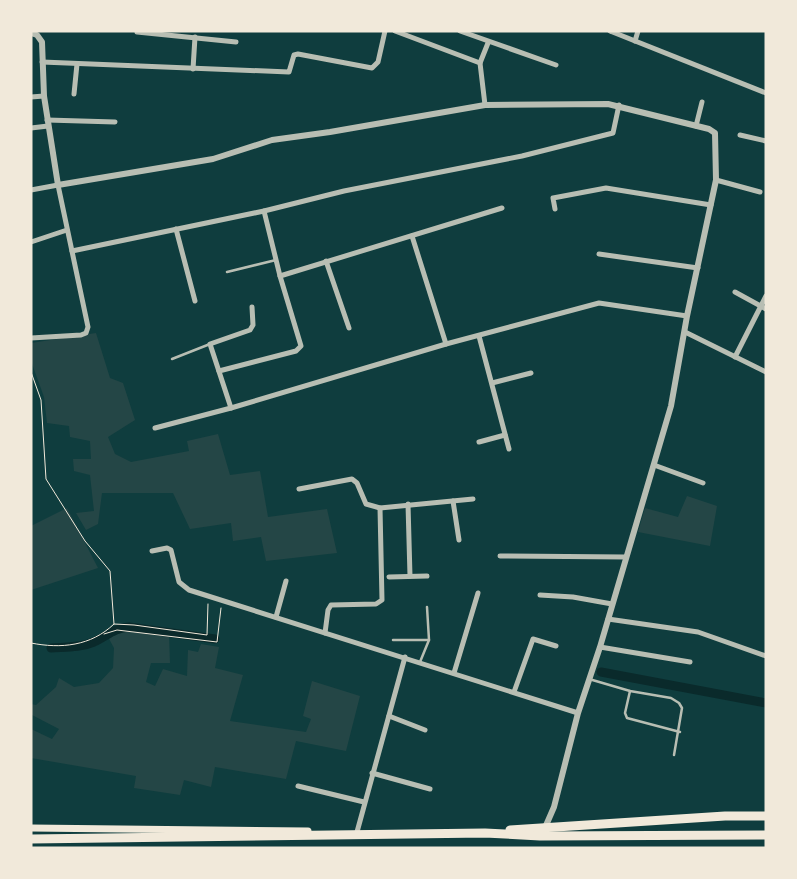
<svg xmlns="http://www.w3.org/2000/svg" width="797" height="879" font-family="Jost,sans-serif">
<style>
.green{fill:#244646}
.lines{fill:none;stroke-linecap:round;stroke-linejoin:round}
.canal{stroke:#0a2a2b;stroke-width:9}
.path{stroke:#f1e9da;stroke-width:1}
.service{stroke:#b8beb3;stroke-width:2.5}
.minor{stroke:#b8beb3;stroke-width:5}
.tertiary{stroke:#b8beb3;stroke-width:6}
.secondary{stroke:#f1e9da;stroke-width:7}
.motorway{stroke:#f1e9da;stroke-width:9}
</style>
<rect width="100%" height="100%" fill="#0f3d3e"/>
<g class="green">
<path d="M96,333L110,378L123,383L135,420L108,437L115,454L131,462L189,451L187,441L218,434L230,475L260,471L268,517L327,509L337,553L266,561L261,537L233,541L231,523L190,529L173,493H102L98,524L86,530L76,513L94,511L90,475L74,471L73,459H91L90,441L70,437L69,426L47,423L44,397L31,361V343Z"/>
<path d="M687,496L717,506L710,546L638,532L645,508L678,517Z"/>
<path d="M67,508L98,568L31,590V526Z"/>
<path d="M123,628L169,634L170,663H151L146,682L155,686L163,669L187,676L188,650L198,652L201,644L219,647L215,668L243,675L230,721L306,732L311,719L303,716L312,681L360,696L346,751L296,741L286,779L215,767L211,787L184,780L180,795L134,788L136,776L31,758V729L52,739L59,729L32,715L31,717V704L36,705L56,687L59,678L74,687L99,683L113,668L114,648L108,637Z"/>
</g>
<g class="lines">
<g class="canal">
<path d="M51,648C65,647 80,648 94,642C107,636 114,628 129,627L215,639"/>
<path d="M601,672L766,703"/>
</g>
<g class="path">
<path d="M31,372L41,400L46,479L85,541L110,571L114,624"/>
<path d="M104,634L117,630L217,642L221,608"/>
<path d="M31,643C61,649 91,646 114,624L134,625L207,635L208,604"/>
</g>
<g class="service">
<path d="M227,272L276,260"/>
<path d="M172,359L210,344"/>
<path d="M393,640H429"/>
<path d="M420,662L429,640L427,607"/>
<path d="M589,679L630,691L671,698L679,703L682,708L674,755"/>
<path d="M630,691L625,713L627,718L680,732"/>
</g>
<g class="minor">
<path d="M395,31L480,63L485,105"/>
<path d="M460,31L556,65"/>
<path d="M610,31L766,93"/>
<path d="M137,32L236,42"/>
<path d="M635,41L638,31"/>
<path d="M42,62L289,72L294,55L298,54L372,68L378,62L385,31"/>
<path d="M480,63L488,43"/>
<path d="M193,69L195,37"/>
<path d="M74,94L77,64"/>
<path d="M31,97L44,96"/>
<path d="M47,120L115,122"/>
<path d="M696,126L702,102"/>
<path d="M31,128L48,126"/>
<path d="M740,135L766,141"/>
<path d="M716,180L760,192"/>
<path d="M31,190L58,185L88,327L86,333L81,335L31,338"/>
<path d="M555,209L553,198L606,188L711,205"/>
<path d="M176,229L195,301"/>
<path d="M412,236L446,344"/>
<path d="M31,242L67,230"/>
<path d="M72,251L264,211L344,191L522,156L613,133L619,105"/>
<path d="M599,254L698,268"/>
<path d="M326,261L349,328"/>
<path d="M280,276L502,208"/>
<path d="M735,292L766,309"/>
<path d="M685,332L766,372"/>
<path d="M479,336L509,449"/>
<path d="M735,357L766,296"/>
<path d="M219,371L296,351L301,346L280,276L264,211"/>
<path d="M492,383L531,373"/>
<path d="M231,408L210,344L250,330L253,325L252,307"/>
<path d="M155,428L231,408L446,344L599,303L687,316"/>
<path d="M479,442L505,435"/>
<path d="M654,465L703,483"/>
<path d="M299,489L352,479L357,483L366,504L380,508L473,499"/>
<path d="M453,501L459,540"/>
<path d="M408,504L410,576"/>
<path d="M152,551L167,548L171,550L179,582L189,590L578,713"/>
<path d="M500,556L625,557"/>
<path d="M389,577L427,576"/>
<path d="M540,595L573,597L612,604"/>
<path d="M276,617L286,581"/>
<path d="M608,619L698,632L766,656"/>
<path d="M325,633L328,610L331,605L376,604L382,600L380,508"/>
<path d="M600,647L690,662"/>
<path d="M454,673L478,593"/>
<path d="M514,692L533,639L556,646"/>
<path d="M389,716L425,730"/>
<path d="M372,773L430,789"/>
<path d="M298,786L364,802"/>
<path d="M357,832L405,657"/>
</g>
<path class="tertiary" d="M31,33L37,35L42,42L44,96L58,185L213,159L272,140L330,132L485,105L608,104L709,129L715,133L716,180L687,316L671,406L600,647L578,713L554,807L544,830"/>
<path class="secondary" d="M31,828L308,831"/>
<g class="motorway">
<path d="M510,830L725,816H766"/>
<path d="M31,839L485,833L540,836L766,835"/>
</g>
</g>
<rect width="797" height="879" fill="none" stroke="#f1e9da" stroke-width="65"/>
</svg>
